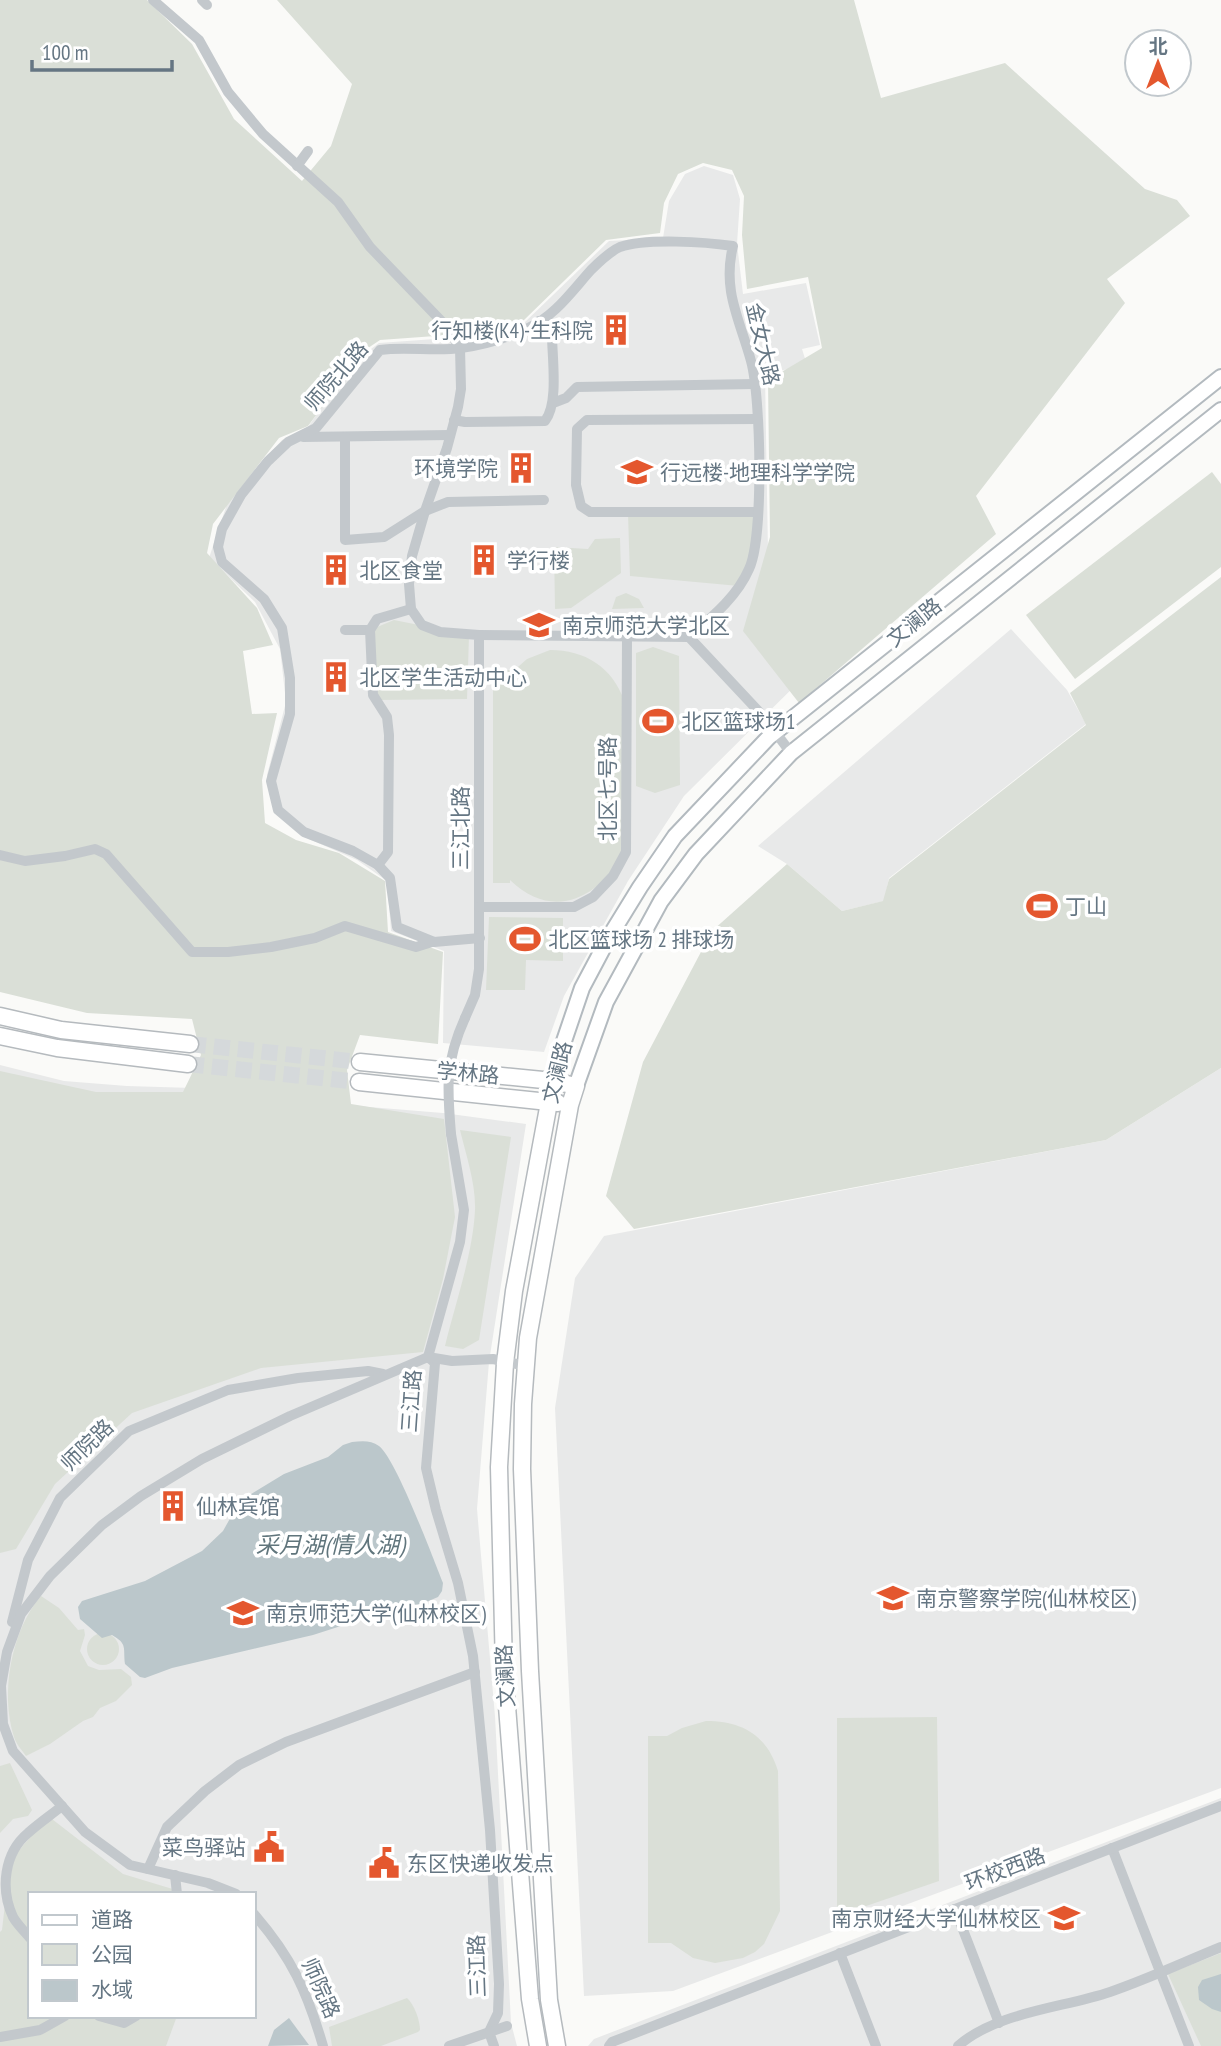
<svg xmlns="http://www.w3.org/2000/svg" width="1221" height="2046" font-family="'PT Sans Narrow','Noto Sans SC',sans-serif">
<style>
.built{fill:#e8e9e9;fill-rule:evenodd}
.green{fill:#dadfd7}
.water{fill:#bbc7cb}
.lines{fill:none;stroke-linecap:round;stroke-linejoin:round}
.primary-tunnel{stroke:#d5d9db;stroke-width:16;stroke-dasharray:16 8;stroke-linecap:butt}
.secondary-casing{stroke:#b3babf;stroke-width:18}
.primary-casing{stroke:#b5babe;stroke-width:19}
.street{stroke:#c3c8cc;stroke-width:10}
.secondary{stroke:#fff;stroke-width:14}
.primary{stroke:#fff;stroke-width:16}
.street-bridge{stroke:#c3c8cc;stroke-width:10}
.labels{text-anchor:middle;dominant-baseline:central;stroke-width:7;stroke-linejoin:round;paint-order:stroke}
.poi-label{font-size:21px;fill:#657683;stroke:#fff;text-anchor:start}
.street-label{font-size:21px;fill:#657683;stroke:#fff}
.water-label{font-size:23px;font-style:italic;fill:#60757c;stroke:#fff}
</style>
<rect width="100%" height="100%" fill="#fafaf8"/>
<g class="built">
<path d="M704,166L733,175L740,199L737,244L743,294L806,283L820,345L802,349L807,365L765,374L768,552L816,665L684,796L628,881L564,996L544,1052L443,1043L444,951L391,931L387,881L357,860L309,839L274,812L267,775L286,702L280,649L255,602L209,558L229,498L282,440L308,427L339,382L367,352L379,343L477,336L524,323L609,241L663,238L669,201L685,174Z"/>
<path d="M1011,629L1067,690L1086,724L889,878L884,901L842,911L787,864L758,846Z"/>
<path d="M0,1065L64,1081L127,1086L193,1088L308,1102L443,1113L526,1124L489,1362L477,1509L495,1716L511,2023L517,2046H0ZM30,1894H254V2016H30Z"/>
<path d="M1221,1068V1788L673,1991L584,1996L555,1408L575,1278L604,1236L1106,1140Z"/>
<path d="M1221,1798V2046H588L594,2039Z"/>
</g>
<g class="green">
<path d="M0,0H147L192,44L234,119L302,181L331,146L352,84L277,0H854L881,98L1005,63L1145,189L1177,200L1190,216L1107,279L1125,303L976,496L996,534L799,703L743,631L770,537L768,380L822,348L808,277L747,289L742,235L744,196L732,170L703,163L678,174L664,203L660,233L606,240L523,321L477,333L380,340L365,350L308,426L279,438L213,524L207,553L257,608L273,645L243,651L252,714L277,713L262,780L265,823L296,840L339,853L385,881L388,932L443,952L438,1044L360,1035L347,1070L351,1104L444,1119L455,1217L443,1279L423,1352L261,1368L132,1413L55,1484L16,1549L0,1553V1071L96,1092H183L201,1055L192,1019L87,1013L0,992Z"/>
<path d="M1212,472L1221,484V567L1075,679L1026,615Z"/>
<path d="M757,512L756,548L739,586L630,576L628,514Z"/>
<path d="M620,538L621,573L571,608L555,609L554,547L588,549L595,539Z"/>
<path d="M1221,577V1068L1106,1140L634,1229L606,1196L643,1062L712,931L787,864L842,911L883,901L889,879L1086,725L1070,693Z"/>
<path d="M626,593L639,599L644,608L612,609L616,597Z"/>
<path d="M394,620L469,635L467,699L378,700L370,630Z"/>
<path d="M653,647L679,656L680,785L655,793L636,786V653Z"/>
<path d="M550,650C585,650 612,667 624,700L623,854C598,899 552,921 510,880V883H493V670H510L511,673L527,659Z"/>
<path d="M489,917L563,918V961L526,960L525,990H486Z"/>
<path d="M460,1130L511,1137L479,1340L463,1349L445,1346C455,1304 473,1254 475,1210C476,1184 466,1155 460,1130Z"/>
<path d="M41,1596L59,1608L78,1630L84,1629L85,1635L80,1651L88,1666L99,1670L121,1669L131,1677L132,1685L116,1701L100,1708L93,1717L83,1721L50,1744L26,1756C22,1750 16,1744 14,1737C0,1693 11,1631 41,1596Z"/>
<circle cx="103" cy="1649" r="16"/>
<path d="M937,1717L939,1881L837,1916V1718Z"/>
<path d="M706,1721C742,1721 767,1735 778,1771L780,1911L764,1944L755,1952L743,1958L715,1963L693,1958L671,1943H648V1736H667L682,1728Z"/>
<path d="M10,1763L32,1810L28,1816L13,1819L0,1833V1766Z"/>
<path d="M48,1816L123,1874L189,1894H30V2016H177L166,2046H0V1932L2,1930L10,1861Z"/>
<path d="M1221,1953V2046H1201L1168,1974Z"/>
<path d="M407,1998C414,2004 420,2020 420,2030L418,2032L381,2046H332L329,2027Z"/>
</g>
<g class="water">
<path d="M352,1442C362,1441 371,1440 379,1446C396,1459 433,1558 443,1583L442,1591L438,1597L424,1603L375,1615L313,1635L172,1668L145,1678L140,1677L125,1664C123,1648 128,1644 112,1635L102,1638L80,1619L78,1607L82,1601L145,1581L202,1551L223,1531L237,1506L248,1496L284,1474L328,1457L343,1445Z"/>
<path d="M1221,1974V2012L1212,2009L1199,2000L1198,1987L1202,1980Z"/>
<path d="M289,2018L309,2045L268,2046L274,2030Z"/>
</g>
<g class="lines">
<g class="primary-tunnel">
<path d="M190,1044L360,1062"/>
<path d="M188,1064L359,1082"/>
</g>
<defs>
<g id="secondary">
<path d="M553,1081L563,1044L582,988L608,939L640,887L675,836L769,737L1221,377"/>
<path d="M576,1086L606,1002L661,901L696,854L791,753L1221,410"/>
</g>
<g id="primary">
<path d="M0,1016L61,1030L190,1044"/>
<path d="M0,1036L57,1048L188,1064"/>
<path d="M360,1062L553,1081L576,1086L570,1105L528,1338L523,1404L522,1469L530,1671L549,2000L557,2046"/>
<path d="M359,1082L558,1103"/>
<path d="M538,2046L530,1999L504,1668L499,1467L505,1363L514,1291L553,1081"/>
</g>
</defs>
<use href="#secondary" class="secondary-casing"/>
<use href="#primary" class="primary-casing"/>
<g class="street">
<path d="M153,0L199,40L228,92L263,134L338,202L370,247L447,327L460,348L461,389L458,407L447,448L425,511L412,556L409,584L411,609L422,625L440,632L479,635V969L475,995L465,1018"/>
<path d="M202,0L207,5"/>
<path d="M297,166L308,151"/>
<path d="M553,403L566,398L577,387L754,384"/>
<path d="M454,420L465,422L545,421C559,403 552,358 552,334L539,321"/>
<path d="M303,437L450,435"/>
<path d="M345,437V540L384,537L425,511L448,502L544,500"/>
<path d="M757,512H590L581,506L576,485L577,429L587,420L757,419"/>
<path d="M345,630H370"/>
<path d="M479,635L689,637"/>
<path d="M689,637L764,717L791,753"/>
<path d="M0,855L25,861L65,856L95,849L106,854L192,952H228L271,947L315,938L345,926L416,947L432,942"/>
<path d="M378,865L388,852L389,735L387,717L373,695L370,630L377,619L411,609"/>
<path d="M479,907H574L593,897L613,876L626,852L627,637"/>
<path d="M480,938L434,942L397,927L390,878L378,865L353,851L304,832L278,810L271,781L290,714V678L282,628L264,599L222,562L218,547L222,529L241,495L268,461L288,442L316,428L380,350C407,346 434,352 461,348C483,345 507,338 528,328C554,317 572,291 591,270C598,263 611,251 620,247C646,238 706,242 733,246C722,291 740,320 751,361C761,397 764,538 749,569C737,597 711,618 689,637"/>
<path d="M451,1134L464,1210L460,1242L428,1357L435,1363L426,1468L436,1510L458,1583L473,1656L490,1830L499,1984L498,2013L489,2032L494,2046"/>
<path d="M12,1622L28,1560L60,1498L129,1431L228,1390L298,1378L368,1371L383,1374"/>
<path d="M1112,1848L1189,2046"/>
<path d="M148,1869L167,1827L205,1791L239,1765L286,1742L475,1672"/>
<path d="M175,1875L177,1894"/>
<path d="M236,1894L208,1883L130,1865L85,1832L13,1751L3,1724L1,1686L7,1652L21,1614L50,1576L102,1525L141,1496L202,1459L290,1416L428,1357L452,1361L493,1359L526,1366"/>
<path d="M955,1909L999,2023"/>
<path d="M254,1914C292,1958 307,1991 323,2046"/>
<path d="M30,1938C24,1931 17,1924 13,1917C0,1889 4,1853 28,1833C39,1823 51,1815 62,1806"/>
<path d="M840,1953L876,2046"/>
<path d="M99,2016L124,2023L136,2016"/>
<path d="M0,2037L40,2030L65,2016"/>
<path d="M449,2046L507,2026"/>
<path d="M609,2046L612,2042L1221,1806"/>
<path d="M958,2046C996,2012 1063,2008 1110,1992C1148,1979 1184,1962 1221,1947"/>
</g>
<use href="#secondary" class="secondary"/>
<use href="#primary" class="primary"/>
<path class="street-bridge" d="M451,1134C447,1087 445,1062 465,1018"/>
</g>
<defs>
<symbol id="building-bare" viewBox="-9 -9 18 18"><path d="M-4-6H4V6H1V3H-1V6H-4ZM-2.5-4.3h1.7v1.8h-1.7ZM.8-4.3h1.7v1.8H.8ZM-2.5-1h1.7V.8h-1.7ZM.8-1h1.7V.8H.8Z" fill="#e4572e" stroke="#fff" stroke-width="2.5" paint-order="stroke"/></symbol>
<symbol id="university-bare" viewBox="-9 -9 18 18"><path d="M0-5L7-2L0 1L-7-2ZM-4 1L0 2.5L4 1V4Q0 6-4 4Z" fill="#e4572e" stroke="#fff" stroke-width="2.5" paint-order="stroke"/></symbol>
<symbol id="stadium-bare" viewBox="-9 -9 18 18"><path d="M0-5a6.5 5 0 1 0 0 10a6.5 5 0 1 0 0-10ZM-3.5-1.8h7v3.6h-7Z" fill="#e4572e" stroke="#fff" stroke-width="2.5" paint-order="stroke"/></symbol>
<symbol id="civic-bare" viewBox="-9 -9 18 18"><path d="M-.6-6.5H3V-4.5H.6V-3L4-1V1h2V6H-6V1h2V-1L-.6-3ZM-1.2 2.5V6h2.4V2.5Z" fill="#e4572e" stroke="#fff" stroke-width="2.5" paint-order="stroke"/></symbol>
</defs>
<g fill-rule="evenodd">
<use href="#building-bare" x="594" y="308" width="44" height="44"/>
<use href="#building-bare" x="499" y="446" width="44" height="44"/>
<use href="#university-bare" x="615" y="450" width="44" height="44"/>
<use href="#building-bare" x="462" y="538" width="44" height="44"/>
<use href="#building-bare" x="314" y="548" width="44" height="44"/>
<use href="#university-bare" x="517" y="603" width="44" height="44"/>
<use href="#building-bare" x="314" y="655" width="44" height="44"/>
<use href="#stadium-bare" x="636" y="699" width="44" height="44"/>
<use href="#stadium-bare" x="1020" y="884" width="44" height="44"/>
<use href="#stadium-bare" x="503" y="917" width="44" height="44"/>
<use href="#building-bare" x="151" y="1484" width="44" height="44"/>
<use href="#university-bare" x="871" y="1576" width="44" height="44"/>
<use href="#university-bare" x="221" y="1591" width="44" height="44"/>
<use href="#civic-bare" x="247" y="1825" width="44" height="44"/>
<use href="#civic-bare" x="362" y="1841" width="44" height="44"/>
<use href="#university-bare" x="1042" y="1896" width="44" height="44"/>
</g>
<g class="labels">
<g class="poi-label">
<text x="593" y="330" text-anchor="end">行知楼(K4)-生科院</text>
<text x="498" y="468" text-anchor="end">环境学院</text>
<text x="660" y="472">行远楼-地理科学学院</text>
<text x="507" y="560">学行楼</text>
<text x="359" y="570">北区食堂</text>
<text x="562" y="625">南京师范大学北区</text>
<text x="359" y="677">北区学生活动中心</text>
<text x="681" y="721">北区篮球场1</text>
<text x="1065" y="906">丁山</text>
<text x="548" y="939">北区篮球场 2 排球场</text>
<text x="196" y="1506">仙林宾馆</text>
<text x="916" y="1598">南京警察学院(仙林校区)</text>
<text x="266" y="1613">南京师范大学(仙林校区)</text>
<text x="246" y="1847" text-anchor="end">菜鸟驿站</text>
<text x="407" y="1863">东区快递收发点</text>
<text x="1041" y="1918" text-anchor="end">南京财经大学仙林校区</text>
</g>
<g class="street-label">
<text transform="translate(763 344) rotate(77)">金女大路</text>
<text transform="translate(336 376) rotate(-49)">师院北路</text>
<text transform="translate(914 622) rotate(-39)">文澜路</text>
<text transform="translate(607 789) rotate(-90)">北区七号路</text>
<text transform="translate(460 828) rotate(-90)">三江北路</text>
<text transform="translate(557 1072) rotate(-76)">文澜路</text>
<text transform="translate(468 1073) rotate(5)">学林路</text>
<text transform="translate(411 1401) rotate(-86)">三江路</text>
<text transform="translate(87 1445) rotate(-44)">师院路</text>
<text transform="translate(505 1676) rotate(-93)">文澜路</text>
<text transform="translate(1005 1869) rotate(-21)">环校西路</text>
<text transform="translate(477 1966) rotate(-92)">三江路</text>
<text transform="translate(321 1988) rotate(66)">师院路</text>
</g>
<g class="water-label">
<text x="330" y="1544">采月湖(情人湖)</text>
</g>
</g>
<rect x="28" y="1892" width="228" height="126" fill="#ffffff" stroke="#c1c8cd" stroke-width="2"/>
<rect x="42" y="1915" width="35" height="10" fill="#ffffff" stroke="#c1c8cd" stroke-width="2"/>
<text x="91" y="1927" font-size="21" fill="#657683">道路</text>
<rect x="42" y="1944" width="35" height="21" fill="#dadfd7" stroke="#c1c8cd" stroke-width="2"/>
<text x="91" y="1962" font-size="21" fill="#657683">公园</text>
<rect x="42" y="1980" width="35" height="21" fill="#bbc7cb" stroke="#c1c8cd" stroke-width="2"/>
<text x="91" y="1997" font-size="21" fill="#657683">水域</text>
<g transform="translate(1158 63)"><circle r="33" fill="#ffffff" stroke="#c1c8cd" stroke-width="2"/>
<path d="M0-5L12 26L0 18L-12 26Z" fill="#e4572e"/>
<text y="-10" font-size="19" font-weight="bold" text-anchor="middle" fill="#657683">北</text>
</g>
<path d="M32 60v10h140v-10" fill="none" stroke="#657683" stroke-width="3.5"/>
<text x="42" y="60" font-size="21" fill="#657683" stroke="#ffffff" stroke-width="5" paint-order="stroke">100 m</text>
</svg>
